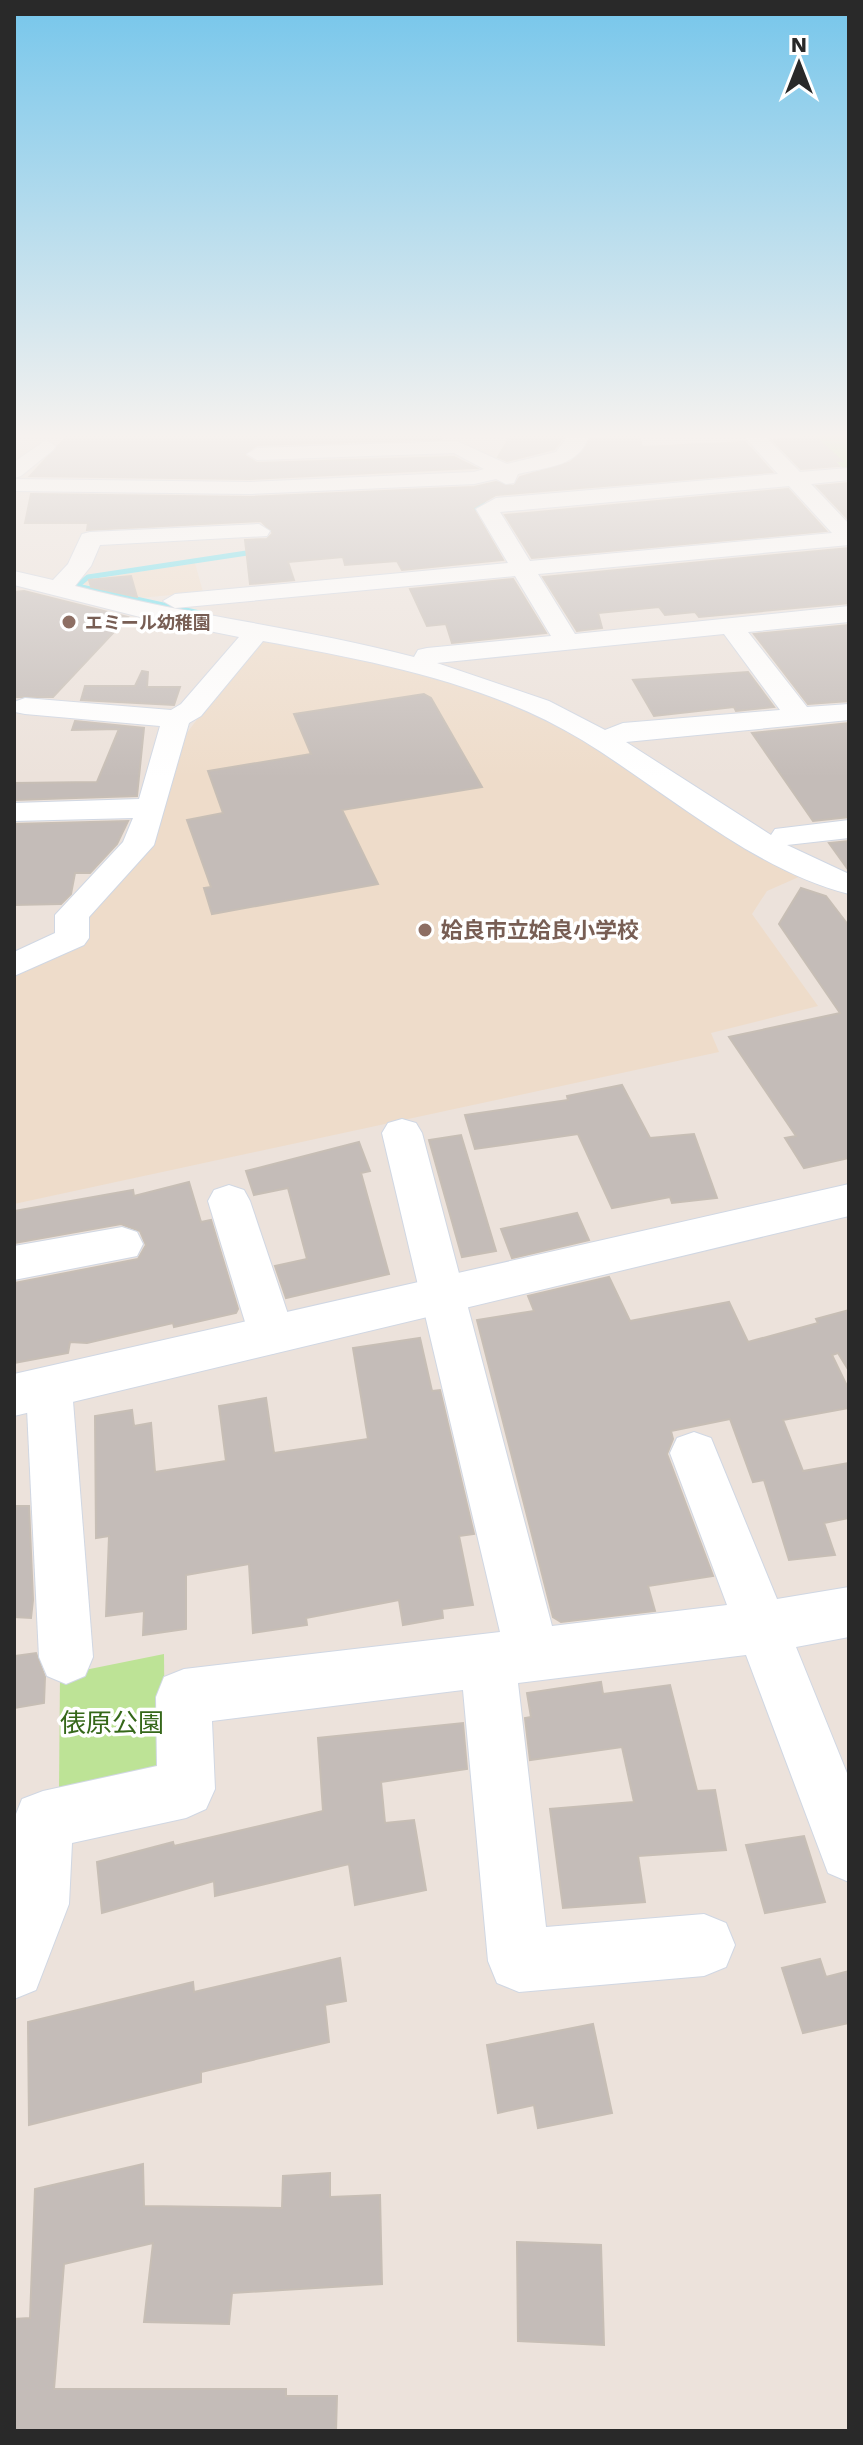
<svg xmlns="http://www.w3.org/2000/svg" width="863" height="2445" font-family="'Work Sans','Noto Sans JP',sans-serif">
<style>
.education{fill:#eedcca}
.green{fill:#bde396}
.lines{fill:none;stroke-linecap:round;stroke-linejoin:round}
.stream{stroke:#6ce1f0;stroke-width:5}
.building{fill:#c4bcb8;stroke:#c7beb5;stroke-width:2}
.minor-casing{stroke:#d0d7e3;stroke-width:2}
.tertiary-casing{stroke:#d0d7e3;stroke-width:2}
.minor{fill:#fff;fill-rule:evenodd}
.tertiary{fill:#fff;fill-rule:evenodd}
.education-dot{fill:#8d6e63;stroke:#fff;stroke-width:3}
.labels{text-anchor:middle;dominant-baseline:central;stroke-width:7;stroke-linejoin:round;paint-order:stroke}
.far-education-label{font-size:18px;font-weight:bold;fill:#785e54;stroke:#fff;text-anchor:start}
.education-label{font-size:22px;font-weight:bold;fill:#785e54;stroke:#fff;text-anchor:start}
.near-park-label{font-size:26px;fill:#356719;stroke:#fff}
</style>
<rect width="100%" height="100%" fill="#ece2db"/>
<g class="education">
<path d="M195,563L203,592L140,598L83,584L87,580Z"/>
<path d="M261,636L447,677L539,712L801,876L767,891L752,914L818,1006L711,1033L719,1052L14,1204V973L84,945L91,911L186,734Z"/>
</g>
<g class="green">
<path d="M809,435H849V467L843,468Z"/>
<path d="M164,1654L165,1771L59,1789L60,1675Z"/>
</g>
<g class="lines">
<g class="stream">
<path d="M463,511L474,510L490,494"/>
<path d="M77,586L204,614"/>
<path d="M77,586L88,577L260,551"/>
</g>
</g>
<g class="building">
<path d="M68,435H440L441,439L257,445L244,455L257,463L454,457L476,468L250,479L30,476Z"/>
<path d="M511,435H553L564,436L554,449L507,461L498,457Z"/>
<path d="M607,435H639L642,447L745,442L772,472L496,495L473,508L503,560L402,570L397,561L345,565L343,557L288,562L294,580L250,584L245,540L267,539L273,533L261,521L87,530L88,523H25L31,494L250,497L474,487L496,482L514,486L520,477L571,462L591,438L608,440Z"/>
<path d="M814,436L842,461H834L839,466L801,469L773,440Z"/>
<path d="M849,483V520L817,486Z"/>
<path d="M788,489L826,531L532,558L505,515Z"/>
<path d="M849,548V603L699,617L695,612L665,615L659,607L598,613L602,628L577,631L543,577Z"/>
<path d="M131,576L137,597L91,587L89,580Z"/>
<path d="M513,579L546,633L452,643L446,624L427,626L410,589Z"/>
<path d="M24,591L128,617L53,697H14V592Z"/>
<path d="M849,625V701L808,704L754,634Z"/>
<path d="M142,671L148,672L147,687H180L174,705L81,700L85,686H135Z"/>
<path d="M748,672L774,707L736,711L734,707L654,716L633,680Z"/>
<path d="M424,694L431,698L482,787L342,810L378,884L212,914L204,888L211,887L187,820L223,813L208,771L311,754L294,714Z"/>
<path d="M75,721L144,728L137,796L14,800V783L97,782L119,729L72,730Z"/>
<path d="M849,723V817L813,821L752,733Z"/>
<path d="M128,821L117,844L90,873H75L71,894L61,904L14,905V824Z"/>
<path d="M849,841V871L829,843Z"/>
<path d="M801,888L826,896L849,926V1158L804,1168L785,1138L796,1136L729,1037L840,1013L779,924Z"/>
<path d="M622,1085L650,1138L694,1134L717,1198L672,1203L670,1197L612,1208L578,1134L475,1149L465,1115L568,1100L567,1096Z"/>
<path d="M461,1135L496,1251L462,1257L429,1140Z"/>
<path d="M359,1142L370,1171L361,1173L389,1274L286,1298L275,1266L307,1259L288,1188L254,1195L246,1171Z"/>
<path d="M189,1182L201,1222L211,1220L238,1309L236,1313L174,1327L173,1323L87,1343L70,1342L68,1353L14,1363V1283L138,1259L146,1245L140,1231L121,1224L14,1243V1211L133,1190L134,1196Z"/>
<path d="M577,1213L589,1240L512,1258L501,1229Z"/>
<path d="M609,1277L630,1321L729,1302L748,1342L818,1323L816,1319L849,1310V1371L838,1353L832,1355L849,1390V1408L783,1420L803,1471L849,1463V1518L824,1523L835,1555L789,1560L764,1480L753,1482L730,1419L671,1431L673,1439L667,1454L713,1576L648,1586L655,1611L561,1622L553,1617L477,1320L534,1311L528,1296Z"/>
<path d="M420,1338L432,1391L440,1390L474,1534L459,1536L473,1605L442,1609L443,1618L403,1625L399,1600L306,1618L307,1625L253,1633L249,1564L186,1575V1629L143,1635L144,1611L106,1616L109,1536L96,1538L95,1416L132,1410L134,1426L151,1423L155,1472L226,1461L219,1406L266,1398L274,1453L368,1439L353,1348Z"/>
<path d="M14,1506H29L33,1600L31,1618L14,1617Z"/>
<path d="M36,1653L45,1677L44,1703L14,1708V1656Z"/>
<path d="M601,1682L603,1694L670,1685L697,1791L715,1790L726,1850L638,1856L645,1902L563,1908L550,1809L634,1802L622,1747L530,1760L525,1718L531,1717L527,1693Z"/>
<path d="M463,1723L467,1769L381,1782L385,1823L414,1820L426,1890L355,1905L349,1864L215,1896L214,1881L102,1913L97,1862L173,1842L174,1846L323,1811L318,1738Z"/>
<path d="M804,1836L825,1902L765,1913L746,1845Z"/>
<path d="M340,1958L346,2001L325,2005L329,2042L201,2072V2082L29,2125L28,2022L193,1982L194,1992Z"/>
<path d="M820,1959L826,1977L849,1971V2023L803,2033L782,1968Z"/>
<path d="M593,2024L612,2113L538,2128L534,2105L498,2113L487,2045Z"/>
<path d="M143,2164L144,2206L282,2208L283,2176L330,2173V2197L380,2195L382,2284L232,2293L229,2324L144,2322L153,2243L64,2264L54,2389H286V2396H337L336,2431H14V2319L30,2318L35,2189Z"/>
<path d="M517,2242L601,2245L604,2345L518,2341Z"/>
</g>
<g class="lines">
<defs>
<g id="minor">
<path d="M569,435H589C580,467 546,467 518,474L514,483L506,484L496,479L474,484L250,494L14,491V479L250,482L474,472L484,469L454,453L257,460L247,454L257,448L457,441L507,464L556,452Z"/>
<path d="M743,435H764L800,472L849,468V480L811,484L849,524V545L538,574L575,634L849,606V622L748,632L807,707L849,704V720L626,742L771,835L775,829L849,820V838L787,845L849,874V894C753,870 664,790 582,740C486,682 372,661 263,641L201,716L189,723L154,845L89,917V938L84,945L14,976V952L55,933V915L123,842L133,818L14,821V803L139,799L160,726L25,714L15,712L14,702L25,698L171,710L181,704L239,637L144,618L14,585V571L53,580L68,564L82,534L90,532L259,524L270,531L267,536L100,545L91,566L75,586C189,616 301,627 414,657L418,650L427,648L551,636L515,576L175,608L163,601L175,594L508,563L476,509L496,498L778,474ZM789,486L832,533L530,561L500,512ZM724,634L780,710L623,723L605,730L549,701L437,663Z"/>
<path d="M46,440L56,446L53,450L21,476L14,478V462Z"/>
<path d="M402,1119L416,1123L422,1133L552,1626L727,1605L670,1453L677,1438L694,1432L711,1438L777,1599L849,1587V1637L796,1647L849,1778V1882L828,1873L746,1655L518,1683L546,1927L704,1914L726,1923L735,1945L726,1967L704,1976L519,1992L497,1983L488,1961L463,1690L212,1721L215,1789L206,1809L186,1818L72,1843L69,1904L36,1990L14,1999V1819L22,1799L43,1791L157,1766L156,1697L164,1677L184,1669L500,1632L382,1133L388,1123Z"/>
<path d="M229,1185L244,1190L250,1201L295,1335L288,1348L272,1354L256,1348L249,1335L208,1201L214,1190Z"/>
<path d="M122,1227L137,1232L143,1244L137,1256L14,1280V1246Z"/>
<path d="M49,1368L65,1374L72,1388L93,1657L85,1676L66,1684L47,1676L39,1657L26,1388L33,1374Z"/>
</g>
<path id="tertiary" d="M849,1184V1216L14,1416V1374Z"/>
</defs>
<use href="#minor" class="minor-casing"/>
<use href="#tertiary" class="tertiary-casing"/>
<use href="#minor" class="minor"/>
<use href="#tertiary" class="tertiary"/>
</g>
<linearGradient id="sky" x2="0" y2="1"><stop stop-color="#76c6eb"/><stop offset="0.56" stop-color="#f6f2ef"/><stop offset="1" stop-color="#f6f2ef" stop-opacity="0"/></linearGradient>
<rect width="863" height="778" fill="url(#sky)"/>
<g class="education-dot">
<circle cx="69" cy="622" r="8"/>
<circle cx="425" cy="930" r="8"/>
</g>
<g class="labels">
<g class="far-education-label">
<text x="85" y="622">エミール幼稚園</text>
</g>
<g class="education-label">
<text x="441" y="930">姶良市立姶良小学校</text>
</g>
<g class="near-park-label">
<text x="112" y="1723">俵原公園</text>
</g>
</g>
<rect width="863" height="2445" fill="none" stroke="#292929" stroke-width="32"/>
<g transform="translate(799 64)" stroke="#ffffff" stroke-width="6" paint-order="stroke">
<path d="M0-6L14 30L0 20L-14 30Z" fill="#292929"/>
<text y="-12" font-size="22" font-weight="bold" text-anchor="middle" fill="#292929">N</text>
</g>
</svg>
